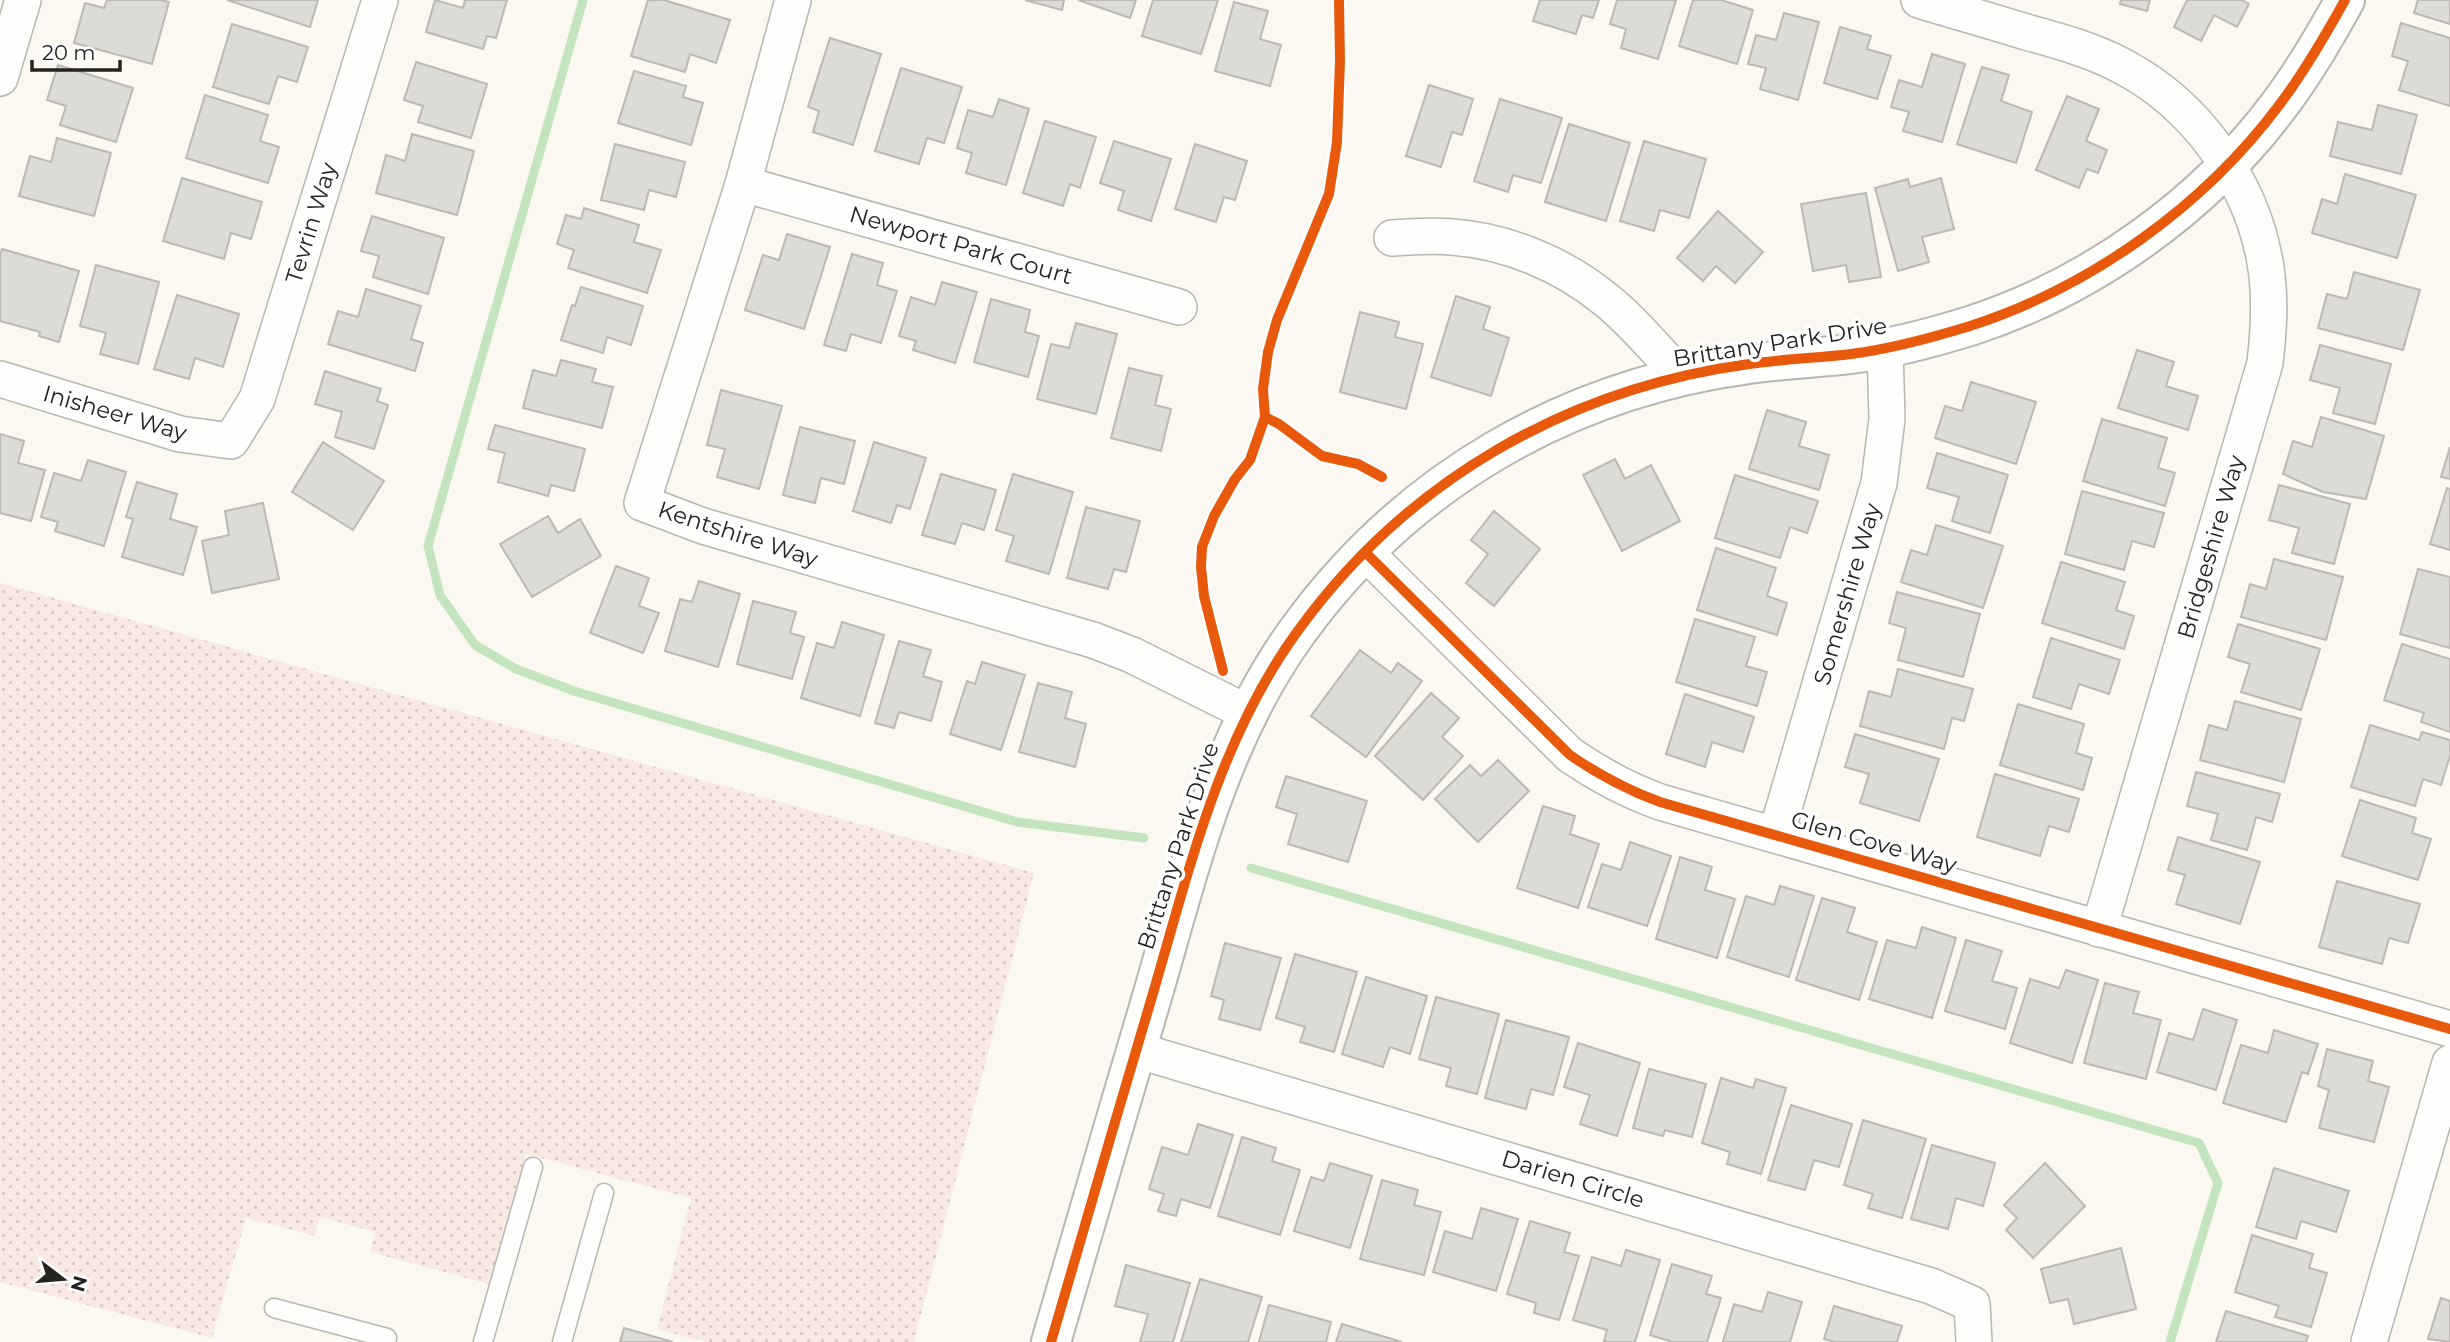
<svg xmlns="http://www.w3.org/2000/svg" width="2450" height="1342" font-family="Montserrat,sans-serif">
<style>
.grass{fill:url(#grass-dots)}
.lines{fill:none;stroke-linecap:round;stroke-linejoin:round}
.stream{stroke:#c4e4c0;stroke-width:9}
.building{fill:#dddbd6;stroke:#bcb9b4;stroke-width:2}
.lane-casing{stroke:#b8b6b1;stroke-width:21}
.street-casing{stroke:#b8b6b1;stroke-width:38}
.secondary-casing{stroke:#b8b6b1;stroke-width:42}
.lane{stroke:#fefefd;stroke-width:18}
.street{stroke:#fefefd;stroke-width:35}
.secondary{stroke:#fefefd;stroke-width:38}
.cycleway-casing{stroke:#fff;stroke-width:15}
.cycleway{stroke:#e8590c;stroke-width:10}
.labels{text-anchor:middle;dominant-baseline:central;stroke-width:7;stroke-linejoin:round;paint-order:stroke}
.street-label{font-size:23px;fill:#25231f;stroke:#fff}
</style>
<defs>
<pattern id="grass-dots" width="8" height="8" patternUnits="userSpaceOnUse" patternTransform="scale(1.75)"><rect width="8" height="8" fill="#f8eae3"/><path d="M2 2h.1M6 6h.1" fill="none" stroke="#d4c8c2" stroke-width="1.8" stroke-linecap="round"/></pattern>
</defs>
<rect width="100%" height="100%" fill="#faf8f1"/>
<path class="grass" d="M0,583L1034,873L914,1342H706L657,1329L691,1198L526,1154L492,1285L370,1252L375,1232L320,1217L315,1236L246,1218L212,1338L0,1282Z"/>
<g class="lines">
<g class="stream">
<path d="M583,0L428,546L440,595L475,645L516,669L574,691L1017,822L1144,838"/>
<path d="M1251,868L2199,1143L2218,1183L2170,1342"/>
</g>
</g>
<g class="building">
<path d="M107,0H160L169,2L152,64L74,43L85,3L104,8Z"/>
<path d="M227,0H318L310,27Z"/>
<path d="M435,0L463,8L465,0H507L496,38L487,36L483,49L426,32Z"/>
<path d="M648,0H664L730,20L716,63L690,54L685,72L631,56Z"/>
<path d="M1025,0H1064L1062,10Z"/>
<path d="M1078,0H1136L1130,18Z"/>
<path d="M1153,0H1218L1201,54L1142,36Z"/>
<path d="M1540,0H1599L1593,18L1582,15L1576,34L1533,21Z"/>
<path d="M1617,0H1676L1658,59L1621,48L1626,29L1610,24Z"/>
<path d="M1693,0H1721L1753,10L1737,64L1679,46Z"/>
<path d="M2121,0H2150L2147,11L2120,4Z"/>
<path d="M2187,0H2242L2249,4L2237,27L2214,15L2201,41L2174,27Z"/>
<path d="M2418,0H2450V24L2414,13Z"/>
<path d="M1234,2L1268,11L1260,39L1281,45L1270,86L1215,71Z"/>
<path d="M1784,13L1819,22L1798,100L1760,89L1766,68L1748,64L1756,35L1776,40Z"/>
<path d="M2401,23L2450,38V106L2399,90L2408,61L2392,56Z"/>
<path d="M232,24L308,47L297,82L278,76L269,104L213,87Z"/>
<path d="M1840,27L1871,36L1867,49L1891,56L1877,99L1824,83Z"/>
<path d="M830,38L881,54L853,145L813,132L819,111L808,107Z"/>
<path d="M1932,54L1965,64L1942,142L1903,131L1909,112L1891,107L1899,80L1922,87Z"/>
<path d="M416,62L487,84L471,138L418,122L423,106L404,100Z"/>
<path d="M58,65L133,88L116,142L60,125L66,106L47,100Z"/>
<path d="M1982,67L2009,75L2001,101L2032,112L2016,163L1957,144Z"/>
<path d="M901,68L962,87L944,143L927,138L919,164L875,151Z"/>
<path d="M634,71L686,86L683,97L703,103L691,145L618,123Z"/>
<path d="M1429,85L1473,99L1462,135L1452,132L1441,167L1406,156Z"/>
<path d="M205,95L268,115L260,141L279,147L268,183L186,158Z"/>
<path d="M2067,96L2099,109L2086,141L2107,150L2098,173L2087,169L2079,188L2036,170Z"/>
<path d="M999,99L1029,109L1006,185L966,173L972,153L957,148L968,110L993,117Z"/>
<path d="M1500,99L1562,118L1541,183L1513,175L1508,192L1474,181Z"/>
<path d="M2378,105L2417,115L2401,174L2330,156L2338,122L2372,130Z"/>
<path d="M1045,121L1096,137L1080,188L1070,184L1063,206L1023,193Z"/>
<path d="M1569,124L1630,143L1606,221L1545,202Z"/>
<path d="M412,134L474,151L457,215L376,193L386,155L405,161Z"/>
<path d="M57,138L111,153L94,216L19,196L30,156L51,162Z"/>
<path d="M1114,141L1171,159L1151,221L1118,210L1124,191L1100,183Z"/>
<path d="M1644,141L1706,159L1689,218L1660,210L1654,231L1620,221Z"/>
<path d="M615,144L685,162L676,197L649,190L644,210L601,200Z"/>
<path d="M1195,144L1247,161L1235,200L1224,197L1216,222L1175,209Z"/>
<path d="M2345,174L2416,195L2397,258L2312,233L2322,199L2337,204Z"/>
<path d="M182,178L262,202L251,239L231,233L224,259L163,241Z"/>
<path d="M1941,178L1954,229L1922,237L1929,262L1898,271L1875,188L1908,179L1910,187Z"/>
<path d="M1866,193L1881,277L1849,282L1846,265L1813,271L1801,204Z"/>
<path d="M584,208L639,225L634,242L661,250L647,293L568,268L574,250L557,244L566,215L581,219Z"/>
<path d="M1718,211L1763,252L1735,283L1716,266L1703,281L1677,258Z"/>
<path d="M372,216L444,238L428,294L373,277L379,256L361,251Z"/>
<path d="M787,234L830,247L804,329L745,310L763,255L779,260Z"/>
<path d="M2,249L79,271L59,342L39,336L40,332L0,321V255Z"/>
<path d="M852,254L883,263L877,285L897,291L881,343L851,334L846,351L824,345Z"/>
<path d="M96,265L159,282L138,364L100,354L106,333L80,326Z"/>
<path d="M2354,272L2420,290L2403,350L2318,328L2327,294L2347,299Z"/>
<path d="M942,282L977,292L955,363L913,350L916,341L899,336L911,297L935,305Z"/>
<path d="M581,287L643,306L631,345L607,337L603,353L561,340L572,305L575,306Z"/>
<path d="M366,289L421,306L411,339L423,343L415,371L328,344L338,311L358,317Z"/>
<path d="M177,295L239,314L223,367L195,358L189,379L154,369Z"/>
<path d="M1456,296L1490,307L1483,329L1509,338L1491,396L1431,377Z"/>
<path d="M991,299L1030,310L1025,332L1039,336L1028,377L974,362Z"/>
<path d="M1360,312L1399,322L1395,337L1423,344L1406,409L1340,392Z"/>
<path d="M1076,323L1117,334L1096,414L1037,399L1051,344L1069,348Z"/>
<path d="M2320,345L2391,364L2375,424L2333,413L2340,388L2310,380Z"/>
<path d="M2137,350L2174,362L2166,386L2198,396L2188,430L2118,408Z"/>
<path d="M561,360L596,369L592,382L613,387L602,428L523,408L533,370L556,376Z"/>
<path d="M1129,368L1162,376L1155,405L1171,409L1161,451L1111,438Z"/>
<path d="M325,371L381,389L377,401L388,405L374,449L335,437L342,412L315,404Z"/>
<path d="M1971,382L2036,402L2016,464L1935,438L1945,406L1962,411Z"/>
<path d="M721,390L782,406L759,489L717,477L725,449L707,445Z"/>
<path d="M1767,410L1806,422L1799,446L1829,455L1819,490L1749,469Z"/>
<path d="M2321,417L2384,436L2366,499L2323,492L2283,474L2293,441L2312,447Z"/>
<path d="M2102,419L2167,438L2158,468L2175,473L2165,506L2083,481Z"/>
<path d="M495,425L585,449L574,491L551,485L548,496L498,482L505,453L488,449Z"/>
<path d="M800,427L855,441L844,484L821,478L815,503L783,495Z"/>
<path d="M0,434L24,441L18,463L45,470L31,521L0,513Z"/>
<path d="M323,442L384,481L353,530L292,492Z"/>
<path d="M874,442L926,458L910,509L897,505L891,523L853,511Z"/>
<path d="M2450,447V479L2441,477Z"/>
<path d="M1937,453L2008,475L1990,533L1952,521L1959,497L1927,488Z"/>
<path d="M1615,459L1625,479L1651,465L1680,521L1622,551L1583,475Z"/>
<path d="M88,460L126,472L104,546L55,531L58,522L41,517L54,473L81,481Z"/>
<path d="M941,474L996,490L984,530L962,523L955,544L922,535Z"/>
<path d="M1013,474L1073,492L1049,574L1006,561L1014,536L996,530Z"/>
<path d="M1735,475L1818,501L1807,533L1790,527L1780,558L1715,538Z"/>
<path d="M137,482L177,494L170,519L197,527L183,575L122,557L133,519L126,517Z"/>
<path d="M2279,485L2350,504L2334,564L2292,553L2299,528L2269,520Z"/>
<path d="M2447,488L2450,489V550L2430,544Z"/>
<path d="M2082,491L2164,513L2154,547L2132,541L2124,570L2065,554Z"/>
<path d="M263,503L279,579L212,593L202,541L229,535L225,511Z"/>
<path d="M1086,507L1140,521L1126,572L1114,569L1108,589L1067,578Z"/>
<path d="M1494,511L1540,549L1494,606L1466,583L1488,554L1471,540Z"/>
<path d="M548,516L558,533L580,519L601,556L532,597L500,544Z"/>
<path d="M1936,525L2003,546L1983,608L1901,582L1911,550L1927,555Z"/>
<path d="M1716,548L1776,568L1767,596L1787,603L1777,635L1697,610Z"/>
<path d="M2274,559L2343,577L2326,640L2241,617L2250,584L2266,589Z"/>
<path d="M2061,562L2125,582L2116,610L2134,616L2124,649L2042,623Z"/>
<path d="M616,566L649,578L639,606L659,613L643,653L590,633Z"/>
<path d="M2418,569L2450,577V648L2400,634Z"/>
<path d="M699,581L740,594L718,667L665,651L680,599L692,602Z"/>
<path d="M1897,592L1980,614L1963,677L1898,660L1906,628L1889,623Z"/>
<path d="M753,601L796,612L790,633L804,637L792,679L737,664Z"/>
<path d="M1695,619L1755,637L1746,666L1767,672L1757,706L1676,682Z"/>
<path d="M842,622L884,635L860,716L801,698L817,643L834,648Z"/>
<path d="M2238,624L2320,649L2301,710L2241,692L2250,664L2228,657Z"/>
<path d="M2051,638L2120,660L2109,694L2079,684L2071,709L2033,697Z"/>
<path d="M899,641L931,650L923,676L942,682L931,721L899,712L894,728L875,723Z"/>
<path d="M2402,644L2450,659V732L2421,722L2424,713L2384,700Z"/>
<path d="M1360,650L1391,673L1398,663L1422,681L1366,757L1311,716Z"/>
<path d="M982,662L1025,675L1001,750L950,734L967,681L975,684Z"/>
<path d="M1898,669L1973,689L1964,721L1952,718L1944,749L1860,726L1869,691L1891,697Z"/>
<path d="M1038,683L1072,692L1065,718L1086,724L1075,767L1019,752Z"/>
<path d="M1431,693L1459,718L1442,737L1463,756L1423,800L1375,756Z"/>
<path d="M1685,694L1754,717L1743,752L1712,742L1705,767L1666,754Z"/>
<path d="M2235,701L2301,719L2284,782L2200,760L2209,725L2227,730Z"/>
<path d="M2018,704L2084,724L2076,753L2092,758L2083,790L2000,765Z"/>
<path d="M2370,725L2419,740L2422,732L2450,740V756L2441,785L2423,779L2415,806L2351,787Z"/>
<path d="M1855,734L1939,759L1919,821L1860,803L1869,774L1845,767Z"/>
<path d="M1498,760L1529,791L1478,842L1435,799L1470,765L1481,776Z"/>
<path d="M2196,772L2280,794L2272,822L2256,817L2247,850L2211,840L2218,814L2187,806Z"/>
<path d="M1995,774L2079,799L2069,832L2049,826L2040,856L1977,837Z"/>
<path d="M1286,776L1367,801L1348,862L1288,844L1297,814L1276,807Z"/>
<path d="M2360,800L2416,818L2412,833L2431,839L2418,880L2342,856Z"/>
<path d="M1543,806L1575,816L1570,834L1599,844L1578,908L1517,888Z"/>
<path d="M2178,837L2260,862L2240,924L2176,904L2185,875L2168,870Z"/>
<path d="M1630,842L1671,856L1647,926L1588,907L1602,864L1621,870Z"/>
<path d="M1680,857L1712,867L1705,890L1735,899L1717,958L1656,939Z"/>
<path d="M2337,881L2420,904L2408,943L2389,938L2382,964L2319,947Z"/>
<path d="M1780,886L1814,896L1789,977L1727,957L1746,896L1774,905Z"/>
<path d="M1822,898L1855,908L1847,932L1877,942L1859,1000L1796,980Z"/>
<path d="M1922,927L1956,938L1932,1018L1869,999L1887,940L1916,948Z"/>
<path d="M1966,940L2002,951L1992,981L2017,988L2005,1029L1945,1011Z"/>
<path d="M1225,943L1281,958L1260,1030L1219,1019L1224,1000L1211,996Z"/>
<path d="M1295,954L1357,972L1334,1052L1300,1042L1305,1027L1276,1018Z"/>
<path d="M2066,970L2098,980L2072,1063L2010,1043L2030,979L2059,988Z"/>
<path d="M1366,977L1427,996L1410,1054L1390,1047L1383,1067L1342,1054Z"/>
<path d="M2105,983L2139,992L2133,1013L2161,1020L2146,1079L2084,1063Z"/>
<path d="M1436,997L1499,1014L1477,1094L1446,1086L1451,1068L1419,1059Z"/>
<path d="M2203,1009L2237,1020L2216,1090L2157,1072L2169,1033L2193,1040Z"/>
<path d="M1506,1020L1569,1037L1553,1095L1531,1089L1526,1109L1485,1098Z"/>
<path d="M2274,1030L2318,1044L2308,1074L2302,1072L2286,1122L2223,1103L2241,1045L2268,1053Z"/>
<path d="M1578,1043L1640,1063L1617,1136L1580,1124L1590,1095L1564,1087Z"/>
<path d="M2327,1049L2373,1061L2368,1081L2389,1087L2374,1142L2319,1128L2329,1090L2318,1086Z"/>
<path d="M1649,1069L1706,1084L1692,1137L1665,1130L1663,1136L1633,1128Z"/>
<path d="M1721,1078L1753,1088L1756,1079L1786,1088L1761,1174L1727,1164L1730,1152L1702,1143Z"/>
<path d="M1791,1105L1852,1124L1839,1167L1814,1160L1805,1190L1768,1180Z"/>
<path d="M1863,1120L1926,1139L1902,1218L1868,1208L1873,1194L1844,1185Z"/>
<path d="M1198,1124L1233,1135L1210,1208L1181,1199L1176,1216L1158,1211L1164,1194L1149,1189L1162,1147L1188,1155Z"/>
<path d="M1242,1137L1276,1148L1272,1161L1300,1170L1280,1235L1218,1216Z"/>
<path d="M1932,1145L1995,1163L1983,1206L1956,1198L1948,1229L1911,1219Z"/>
<path d="M1330,1163L1372,1176L1350,1248L1294,1231L1311,1177L1324,1181Z"/>
<path d="M2045,1163L2085,1206L2033,1258L2006,1230L2017,1218L2004,1205Z"/>
<path d="M2274,1168L2349,1191L2336,1232L2301,1221L2296,1239L2256,1227Z"/>
<path d="M1382,1180L1418,1190L1414,1205L1441,1212L1424,1275L1360,1259Z"/>
<path d="M1481,1208L1518,1219L1496,1291L1433,1272L1445,1231L1472,1239Z"/>
<path d="M1530,1221L1570,1233L1564,1252L1579,1256L1559,1320L1534,1313L1536,1303L1507,1294Z"/>
<path d="M2252,1235L2313,1254L2309,1268L2327,1273L2311,1327L2275,1317L2279,1306L2235,1292Z"/>
<path d="M2121,1248L2136,1309L2074,1324L2068,1299L2050,1303L2041,1269Z"/>
<path d="M1626,1250L1660,1260L1635,1342H1608L1604,1341L1607,1330L1573,1320L1592,1257L1621,1266Z"/>
<path d="M1672,1264L1712,1276L1706,1294L1721,1298L1707,1342H1673L1650,1335Z"/>
<path d="M1126,1265L1190,1283L1173,1342H1140L1148,1314L1115,1306Z"/>
<path d="M1200,1279L1262,1297L1248,1342H1181Z"/>
<path d="M1768,1292L1802,1302L1790,1342H1723L1734,1304L1762,1312Z"/>
<path d="M2441,1298L2450,1301V1342L2428,1339Z"/>
<path d="M1269,1305L1331,1322L1326,1342H1259Z"/>
<path d="M1834,1306L1902,1326L1897,1342H1835L1824,1339Z"/>
<path d="M2226,1311L2308,1336L2306,1342H2216Z"/>
<path d="M1342,1324L1402,1342H1336Z"/>
<path d="M624,1328L673,1342H620Z"/>
</g>
<g class="lines">
<defs>
<g id="lane">
<path d="M274,1308L387,1338L386,1342"/>
<path d="M483,1342L533,1167"/>
<path d="M562,1342L604,1193"/>
</g>
<g id="street">
<path d="M793,0L743,184L642,503L703,526L1093,640L1132,655L1248,713"/>
<path d="M1919,0C1955,11 1991,21 2026,32C2059,41 2092,50 2122,66C2195,104 2251,181 2265,262C2271,296 2269,329 2265,363L2099,929"/>
<path d="M0,78L23,0"/>
<path d="M743,184L1179,307"/>
<path d="M1392,238C1412,237 1432,235 1452,237C1507,241 1562,264 1605,299C1633,321 1656,350 1681,376"/>
<path d="M0,379L180,434L231,441L257,399L380,0"/>
<path d="M1366,553L1570,755C1599,775 1627,790 1660,802L2450,1029"/>
<path d="M1776,835L1879,483L1887,419L1885,349"/>
<path d="M1136,1050L1931,1286L1972,1304L1974,1342"/>
<path d="M2369,1342L2450,1063"/>
</g>
<path id="secondary" d="M1051,1342C1085,1225 1119,1107 1154,990C1190,866 1220,738 1297,632C1406,481 1566,389 1749,364C1783,359 1817,358 1851,354C1890,349 1931,338 1970,326C2091,287 2204,206 2280,104C2305,71 2325,36 2345,0"/>
</defs>
<use href="#lane" class="lane-casing"/>
<use href="#street" class="street-casing"/>
<use href="#secondary" class="secondary-casing"/>
<use href="#lane" class="lane"/>
<use href="#street" class="street"/>
<use href="#secondary" class="secondary"/>
<defs>
<g id="cycleway">
<path d="M1265,417L1279,424L1322,456L1358,464L1382,477"/>
<path d="M1366,553L1570,755C1599,775 1627,790 1660,802L2450,1029"/>
<path d="M1223,671L1204,596L1201,567L1202,547L1214,516L1235,479L1250,460L1265,417L1263,389L1268,352L1277,320L1329,194L1337,142L1340,61L1339,0"/>
<path d="M1051,1342C1085,1225 1119,1107 1154,990C1190,866 1220,738 1297,632C1406,481 1566,389 1749,364C1783,359 1817,358 1851,354C1890,349 1931,338 1970,326C2091,287 2204,206 2280,104C2305,71 2325,36 2345,0"/>
</g>
</defs>
<use href="#cycleway" class="cycleway-casing"/>
<use href="#cycleway" class="cycleway"/>
</g>
<g class="labels">
<g class="street-label">
<text transform="translate(311 223) rotate(-73)">Tevrin Way</text>
<text transform="translate(961 245) rotate(16)">Newport Park Court</text>
<text transform="translate(1780 342) rotate(-9)">Brittany Park Drive</text>
<text transform="translate(115 413) rotate(16)">Inisheer Way</text>
<text transform="translate(738 534) rotate(18)">Kentshire Way</text>
<text transform="translate(2211 547) rotate(-74)">Bridgeshire Way</text>
<text transform="translate(1847 594) rotate(-74)">Somershire Way</text>
<text transform="translate(1874 842) rotate(16)">Glen Cove Way</text>
<text transform="translate(1178 846) rotate(-72)">Brittany Park Drive</text>
<text transform="translate(1573 1179) rotate(17)">Darien Circle</text>
</g>
</g>
<g transform="translate(63 1279) rotate(106)" stroke="#ffffff" stroke-width="5" paint-order="stroke">
<path d="M0-5L12 26L0 18L-12 26Z" fill="#25231f"/>
<text y="-10" font-size="19" font-weight="bold" text-anchor="middle" fill="#25231f">N</text>
</g>
<path d="M32 60v10h88v-10" fill="none" stroke="#25231f" stroke-width="3.5"/>
<text x="42" y="60" font-size="21" fill="#25231f" stroke="#ffffff" stroke-width="5" paint-order="stroke">20 m</text>
</svg>
